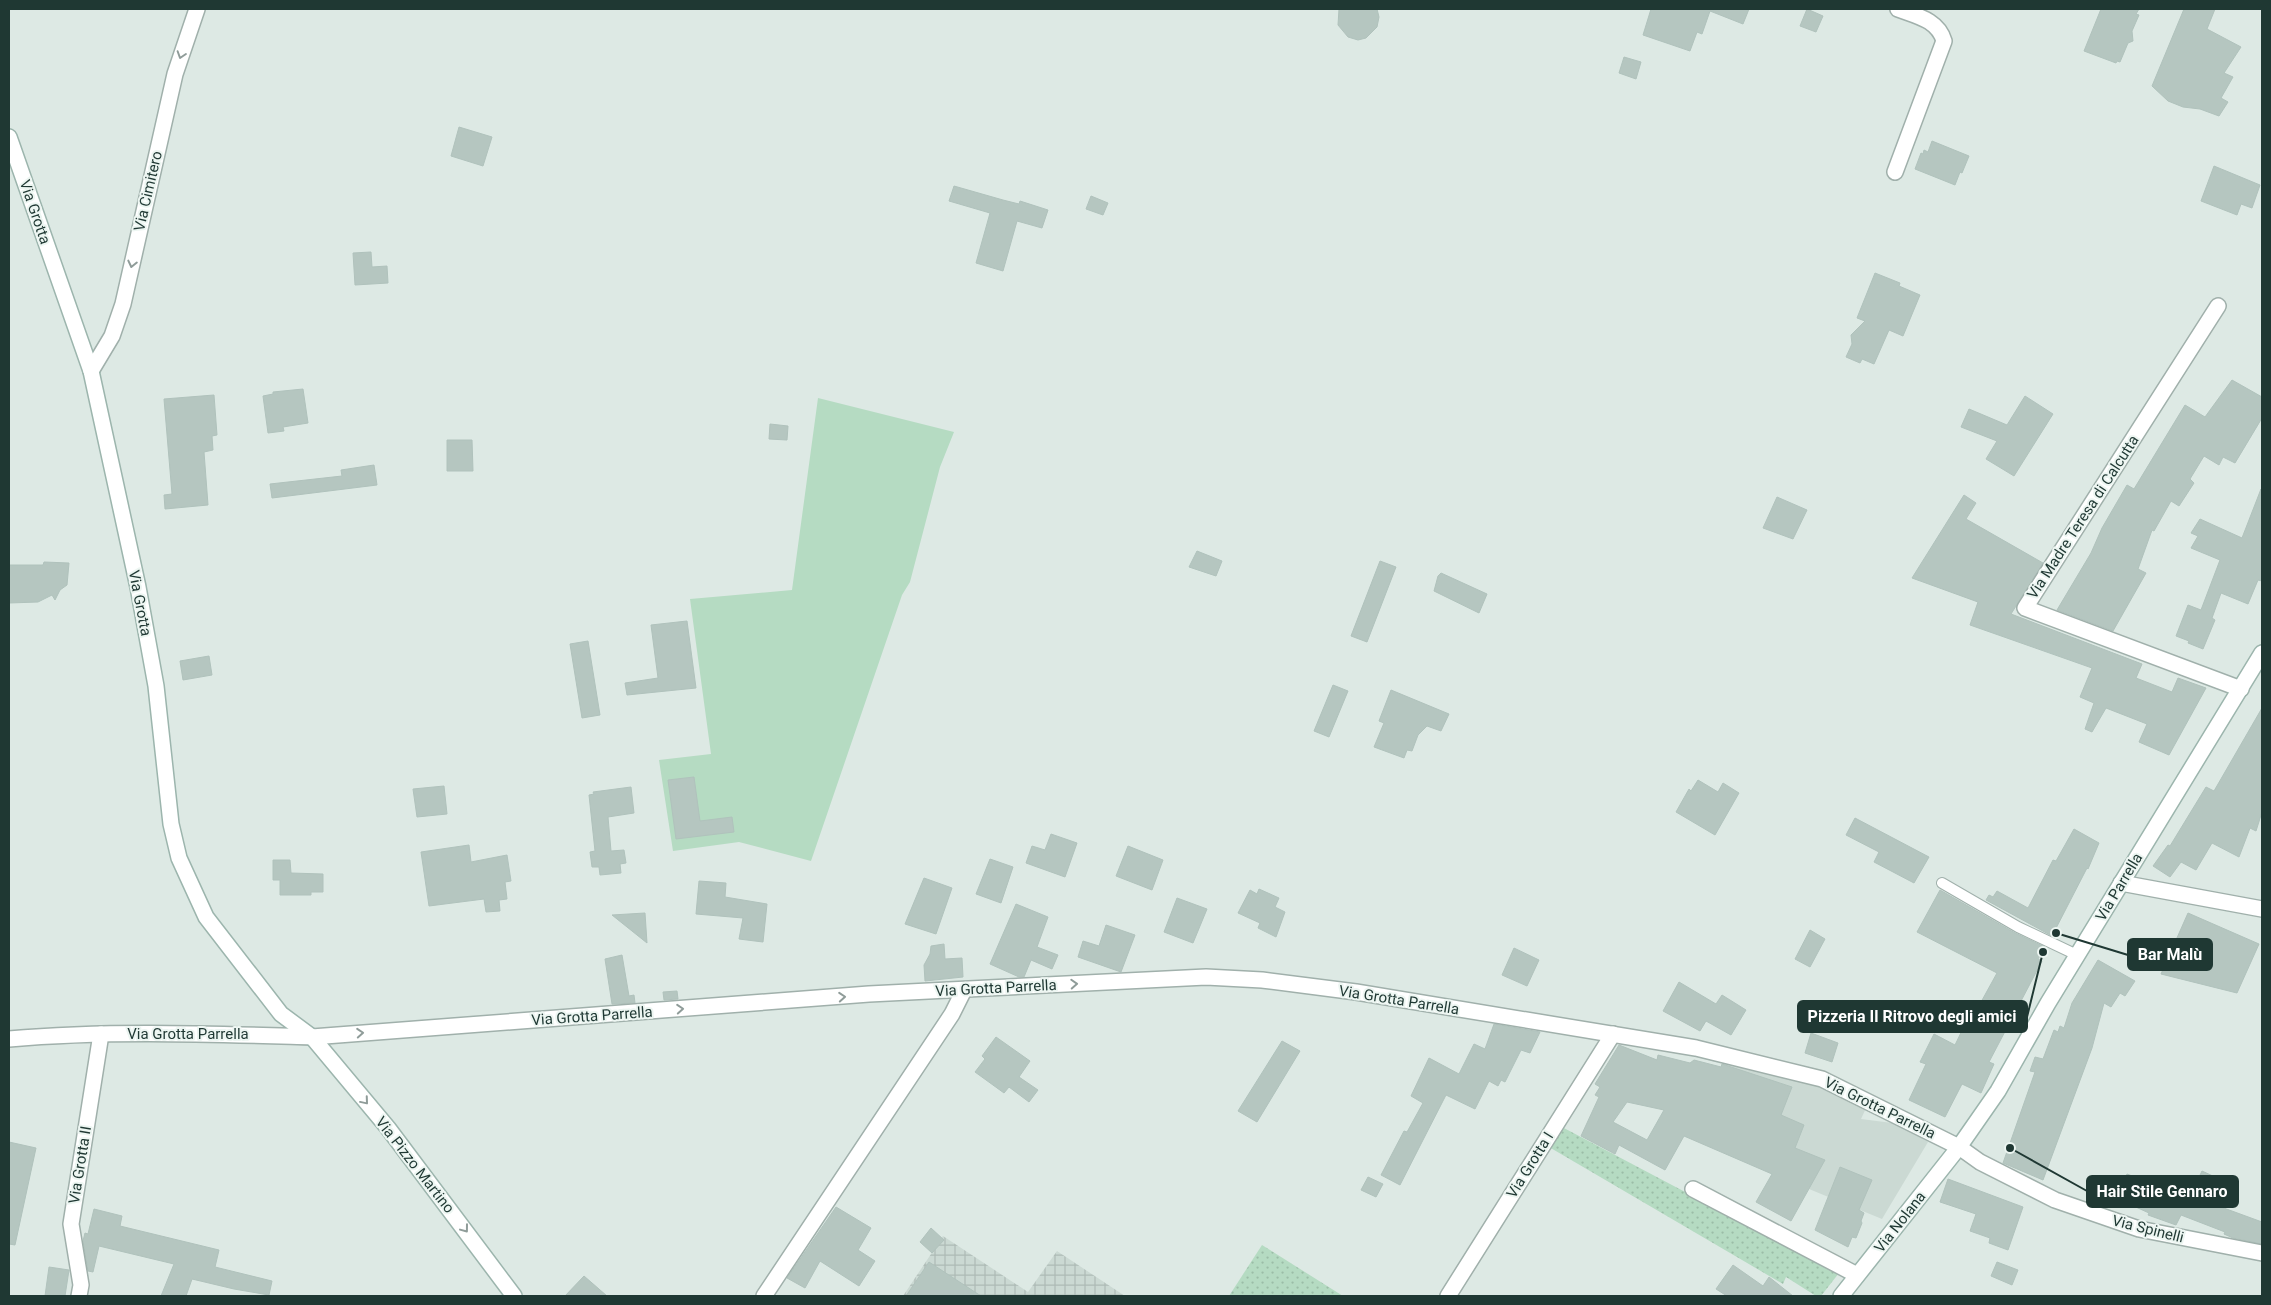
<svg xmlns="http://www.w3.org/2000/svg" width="2271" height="1305" font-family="Roboto,sans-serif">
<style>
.built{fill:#cbd9d3}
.industrial{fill:url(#industrial-grid)}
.grass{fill:url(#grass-dots)}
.pitch{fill:#b5dbc2}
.building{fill:#b5c6c0;stroke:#b0c2bc;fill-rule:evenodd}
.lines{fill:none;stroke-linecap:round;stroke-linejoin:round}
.lane-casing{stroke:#a0b0ab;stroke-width:12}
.street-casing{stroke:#a0b0ab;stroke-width:18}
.secondary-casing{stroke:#9cb5ad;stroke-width:18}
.lane{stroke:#fff;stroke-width:10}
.street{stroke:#fff;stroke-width:15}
.secondary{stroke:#fff;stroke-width:15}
.oneway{stroke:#8f9c99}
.labels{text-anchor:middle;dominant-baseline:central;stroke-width:4;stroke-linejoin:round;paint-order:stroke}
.street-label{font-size:15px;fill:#1f3833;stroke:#edf6f2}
.leader{fill:none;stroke:#1f3833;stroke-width:2}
.callout-dot{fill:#1f3833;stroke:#edf6f2;stroke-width:2}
.callout{fill:#1f3833;stroke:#1f3833;stroke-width:2}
.callout-label{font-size:16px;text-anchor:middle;font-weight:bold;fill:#fff}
</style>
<defs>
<pattern id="industrial-grid" width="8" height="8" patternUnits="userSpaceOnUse" patternTransform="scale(1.25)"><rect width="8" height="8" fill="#cbd9d3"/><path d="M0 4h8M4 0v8" fill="none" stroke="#aebbb6"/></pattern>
<pattern id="grass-dots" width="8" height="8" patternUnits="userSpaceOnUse" patternTransform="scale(1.25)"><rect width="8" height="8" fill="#b5dbc2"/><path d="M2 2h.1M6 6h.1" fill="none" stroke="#9bbda7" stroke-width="1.8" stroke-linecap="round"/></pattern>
</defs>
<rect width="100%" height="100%" fill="#dde9e4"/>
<path class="built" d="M1723,1058L1819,1083L1867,1106L1861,1119L1900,1124L1928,1142L1882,1219L1809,1189L1711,1119Z"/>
<path class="industrial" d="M943,1236L1028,1292L1057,1251L1125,1296H903Z"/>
<g class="grass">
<path d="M1562,1127L1839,1273L1821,1296H1816L1786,1277L1783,1284L1549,1147Z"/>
<path d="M1262,1245L1343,1296H1229Z"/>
</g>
<path class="pitch" d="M818,398L954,432L940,467L910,582L902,595L811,861L739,842L673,851L659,760L711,754L690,599L792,590Z"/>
<g class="building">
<path d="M1339,9H1377L1379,17L1377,27L1366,38L1358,40L1348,37L1338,25Z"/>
<path d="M1651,9H1749L1743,24L1710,11L1702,34L1697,32L1690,51L1643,35Z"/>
<path d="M1807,9L1823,16L1816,32L1800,26Z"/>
<path d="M2101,9H2139L2136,14L2139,15L2132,31L2133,41L2128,43L2120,62L2117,61L2116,63L2084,51Z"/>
<path d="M2184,9H2215L2207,29L2241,47L2224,73L2233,77L2221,98L2228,102L2219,116L2200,109L2183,107L2168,101L2152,86Z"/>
<path d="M1624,57L1641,62L1636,79L1619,73Z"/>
<path d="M459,127L492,137L483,166L451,156Z"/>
<path d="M1932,141L1969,156L1962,173L1960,172L1955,185L1915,169L1921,153L1923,154L1924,150L1928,152Z"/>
<path d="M2214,166L2260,185L2252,208L2241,204L2237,215L2201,201Z"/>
<path d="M954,186L1003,200L1019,204L1020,201L1048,210L1042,228L1017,221L1003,271L976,263L990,213L949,201Z"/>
<path d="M1091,196L1108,203L1103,215L1086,209Z"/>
<path d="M371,252L372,267L387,266L388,283L355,285L353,253Z"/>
<path d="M1875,273L1900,283L1899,286L1920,295L1903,336L1889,330L1874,364L1862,359L1860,363L1846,357L1852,344L1851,335L1865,321L1857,318Z"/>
<path d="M2232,380L2262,397V418L2235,463L2223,457L2219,465L2204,456L2190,479L2194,483L2179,506L2171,501L2154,531L2152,530L2138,569L2146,573L2113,631L2057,610L2091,553L2102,528L2127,485L2134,489L2185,405L2205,417Z"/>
<path d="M303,389L308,423L283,427L284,431L268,433L263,396L273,394V392Z"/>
<path d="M214,395L217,435L212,436L213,450L204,452L208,505L165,509L164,495L172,494L164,399Z"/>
<path d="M2025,396L2053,414L2014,476L1986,459L1997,441L1961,427L1969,409L2007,425Z"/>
<path d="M770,424L788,426L787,440L769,439Z"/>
<path d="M447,440H472L473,471H447Z"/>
<path d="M374,465L377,485L272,498L270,484L342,476L341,470Z"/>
<path d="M2261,489L2262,581L2258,580L2248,604L2221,593L2212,618L2215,620L2203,649L2188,643L2189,641L2176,636L2188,605L2201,610L2220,560L2191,548L2198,536L2191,533L2200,519L2242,538Z"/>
<path d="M1964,495L1976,503L1966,519L2043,563L2011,614L2142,664L2136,678L2172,692L2178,678L2206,688L2169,755L2139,742L2147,724L2106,708L2092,732L2085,729L2094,703L2080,697L2092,668L1970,625L1978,602L1912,578Z"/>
<path d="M1777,497L1807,510L1793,539L1763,528Z"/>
<path d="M1197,551L1222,561L1216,576L1189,567Z"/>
<path d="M1380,561L1396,567L1367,642L1351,636Z"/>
<path d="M44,562L69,563L67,585L60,590L55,600L52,595L38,602L9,603V565H43Z"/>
<path d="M1441,573L1487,594L1479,613L1434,591L1438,576Z"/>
<path d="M687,621L696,688L627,695L625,683L658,678L651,625Z"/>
<path d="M588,641L600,715L582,718L570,644Z"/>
<path d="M209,656L212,675L183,680L180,661Z"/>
<path d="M1333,685L1348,691L1329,737L1314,731Z"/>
<path d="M1391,690L1449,714L1441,731L1427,726L1418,735L1412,751L1407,750L1404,758L1374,747L1384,723L1379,721Z"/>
<path d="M2262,708V812L2256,831L2250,828L2239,857L2212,843L2196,870L2181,862L2170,877L2153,866L2168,845L2170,846L2206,787L2214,791Z"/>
<path d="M694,777L700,821L732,817L734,832L676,839L668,780Z"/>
<path d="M1698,780L1718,792L1723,783L1739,793L1715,835L1676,812L1689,789L1691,791Z"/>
<path d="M444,786L447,814L417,817L413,789Z"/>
<path d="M631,787L634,813L608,817L611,851L624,850L626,863L620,864L621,873L600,875L599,867H592L590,852L595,851L589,795L594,794L593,792Z"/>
<path d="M1855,818L1929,857L1914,883L1874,862L1879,852L1846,835Z"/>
<path d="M2074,829L2099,843L2088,869L2087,868L2052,936L1986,900L1989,895L1993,897L1997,891L2028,908L2053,860L2056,861Z"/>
<path d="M1051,834L1077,843L1065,877L1026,863L1032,846L1045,850Z"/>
<path d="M469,845L471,862L507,855L511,881L505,882L507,899L499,900L500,911L486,912L484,899L429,906L421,852Z"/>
<path d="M1128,846L1163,860L1152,890L1116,876Z"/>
<path d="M990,859L1013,867L1001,903L976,894Z"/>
<path d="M273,860H290L291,873L323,874V892H311V895H280V880H273Z"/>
<path d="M924,878L952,888L936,934L905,924Z"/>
<path d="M699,881L726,883L725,897L767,904L763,942L739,939L743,918L696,914Z"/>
<path d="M1259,889L1279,898L1275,907L1285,912L1276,937L1258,928L1260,923L1238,913L1250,890L1257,894Z"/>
<path d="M1940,890L2015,933L2045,947L2038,959L2042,961L1989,1062L1994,1064L1981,1093L1962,1084L1945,1117L1909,1100L1926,1064L1920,1062L1934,1034L1955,1045L1971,1012L1975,1013L1997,973L1917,932Z"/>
<path d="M1177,898L1207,909L1193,943L1164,932Z"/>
<path d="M1016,904L1048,917L1037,947L1058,955L1052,969L1031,960L1024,977H1019L990,964Z"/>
<path d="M645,913L647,943L612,915Z"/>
<path d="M2188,913L2259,944L2237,993L2161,974Z"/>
<path d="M1106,925L1135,935L1121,972L1078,957L1083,941L1099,946Z"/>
<path d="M1810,930L1825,939L1810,967L1795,959Z"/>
<path d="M944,944L945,959L962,958L963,977L925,981L924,965L930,954L931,946Z"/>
<path d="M1514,948L1539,960L1527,986L1502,975Z"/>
<path d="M622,955L629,996L634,995L635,1003L612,1004L605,959Z"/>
<path d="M2098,960L2135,981L2125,996L2120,993L2111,1007L2104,1003L2092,1048L2043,1180L2003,1163L2035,1072L2030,1071L2035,1057L2043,1059L2054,1030L2058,1032L2060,1026L2064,1028L2072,1003Z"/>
<path d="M1679,982L1716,1004L1722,995L1746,1010L1731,1035L1706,1021L1700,1031L1663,1011Z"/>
<path d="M677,991L678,999L664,1000L663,992Z"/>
<path d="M1494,1024L1540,1032L1530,1053L1521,1050L1505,1082L1501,1080L1498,1086L1489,1081L1475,1109L1446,1095L1400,1185L1381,1175L1404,1131L1407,1132L1423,1103L1411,1096L1429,1058L1459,1074L1474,1044L1485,1049Z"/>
<path d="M1811,1033L1838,1043L1832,1062L1805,1053Z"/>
<path d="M996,1037L1030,1061L1019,1077L1038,1090L1029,1102L1009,1087L1004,1093L975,1072L985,1059L982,1056Z"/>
<path d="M1282,1041L1300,1051L1257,1122L1238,1111Z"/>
<path d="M1619,1045L1657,1060L1658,1055L1690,1063L1694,1060L1721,1067L1722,1064L1792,1087L1781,1115L1804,1125L1795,1148L1825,1160L1791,1221L1756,1202L1772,1174L1684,1136L1665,1170L1619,1145L1615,1154L1581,1136L1599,1097L1595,1095L1600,1087L1595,1084ZM1627,1102L1664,1110L1647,1140L1613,1122Z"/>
<path d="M9,1142L36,1148L15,1245L9,1244Z"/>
<path d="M1840,1167L1872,1180L1859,1210L1864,1213L1861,1221L1862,1223L1856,1238L1852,1237L1848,1247L1815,1230Z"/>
<path d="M2202,1171L2215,1177L2212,1184L2228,1192L2221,1207L2262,1222V1244L2233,1238L2224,1234L2225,1232L2181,1215L2176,1225L2148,1215L2149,1213L2116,1198L2127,1174L2189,1198Z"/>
<path d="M1368,1177L1383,1184L1376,1197L1361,1190Z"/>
<path d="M1948,1179L2023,1207L2008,1250L1989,1243L1990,1238L1970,1231L1976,1214L1940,1202Z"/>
<path d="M836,1207L871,1228L858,1250L875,1261L859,1286L820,1261L805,1288L787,1278Z"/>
<path d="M94,1209L122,1216L120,1226L219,1250L215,1267L272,1281L269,1295L234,1289L192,1279L186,1296H161L174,1264L99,1246L93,1272L88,1271L83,1241L85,1233L88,1234Z"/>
<path d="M931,1228L944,1240L932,1253L920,1242Z"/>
<path d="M929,1262L981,1296H906Z"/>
<path d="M1997,1262L2018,1270L2012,1285L1991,1276Z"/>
<path d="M1733,1265L1763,1286L1769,1277L1793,1296H1727L1716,1289Z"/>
<path d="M49,1267L69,1270L65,1296H45Z"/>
<path d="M584,1276L607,1296H565Z"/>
</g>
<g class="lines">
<defs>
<path id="lane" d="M1942,883L2018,927L2077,955"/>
<g id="street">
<path d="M1895,172L1944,41C1938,20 1917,16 1898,9"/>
<path d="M2218,306L2025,608L2241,689"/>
<path d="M91,371L112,336L123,304L175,74L197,9"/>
<path d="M2121,883L2262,909"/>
<path d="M9,1039C109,1030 211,1034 312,1037L869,994L1206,977L1262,980L1356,992L1696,1048L1822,1079L1959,1147L1980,1162L2055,1200L2139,1229L2262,1253"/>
<path d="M1693,1189L1857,1275"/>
<path d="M79,1296L81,1285L71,1224L101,1034"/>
<path d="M764,1296L952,1014L964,990"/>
<path d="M1448,1296L1613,1034"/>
</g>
<g id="secondary">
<path d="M9,137L91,371L138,587L156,686L171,824L179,858L206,917L281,1014L312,1037L388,1128L514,1296"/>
<path d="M1841,1296L1959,1147L1998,1091L2048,1003L2262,653"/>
</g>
</defs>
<use href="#lane" class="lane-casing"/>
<use href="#street" class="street-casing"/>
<use href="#secondary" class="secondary-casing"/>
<use href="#lane" class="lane"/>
<use href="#street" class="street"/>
<use href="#secondary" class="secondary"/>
</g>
<defs><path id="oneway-chevron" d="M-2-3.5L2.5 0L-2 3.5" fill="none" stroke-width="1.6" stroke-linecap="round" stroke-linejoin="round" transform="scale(1.25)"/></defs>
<g class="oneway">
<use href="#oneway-chevron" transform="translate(181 55) rotate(108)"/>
<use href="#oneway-chevron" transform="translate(132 264) rotate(103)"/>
<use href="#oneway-chevron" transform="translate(1074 984) rotate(-3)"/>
<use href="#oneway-chevron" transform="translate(842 997) rotate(-4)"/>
<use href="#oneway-chevron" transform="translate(680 1009) rotate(-4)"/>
<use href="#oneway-chevron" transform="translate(360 1033) rotate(-4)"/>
<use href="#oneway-chevron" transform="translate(365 1101) rotate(50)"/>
<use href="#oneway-chevron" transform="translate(465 1229) rotate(53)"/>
</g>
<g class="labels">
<g class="street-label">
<text transform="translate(148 191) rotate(-77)">Via Cimitero</text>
<text transform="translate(35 212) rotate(71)">Via Grotta</text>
<text transform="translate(2083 517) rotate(-57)">Via Madre Teresa di Calcutta</text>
<text transform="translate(140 603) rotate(79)">Via Grotta</text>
<text transform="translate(2119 887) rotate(-59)">Via Parrella</text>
<text transform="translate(996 988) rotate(-3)">Via Grotta Parrella</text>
<text transform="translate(1399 1000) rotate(9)">Via Grotta Parrella</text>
<text transform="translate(592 1016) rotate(-4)">Via Grotta Parrella</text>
<text x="188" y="1034">Via Grotta Parrella</text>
<text transform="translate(1880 1108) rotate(26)">Via Grotta Parrella</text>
<text transform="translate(80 1165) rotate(-81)">Via Grotta II</text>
<text transform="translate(415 1165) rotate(52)">Via Pizzo Martino</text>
<text transform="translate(1530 1165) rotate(-58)">Via Grotta I</text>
<text transform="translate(1900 1222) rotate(-52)">Via Nolana</text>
<text transform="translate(2148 1229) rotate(14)">Via Spinelli</text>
</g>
</g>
<path class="leader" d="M2056 933L2128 955M2043 952L2027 1017M2010 1148L2087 1191"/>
<g class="callout-dot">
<circle cx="2056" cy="933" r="5"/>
<circle cx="2043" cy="952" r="5"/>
<circle cx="2010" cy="1148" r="5"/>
</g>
<g class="callout">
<rect x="2128" y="939" width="84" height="31" rx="5"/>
<rect x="1798" y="1001" width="229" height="31" rx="5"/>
<rect x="2087" y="1176" width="151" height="31" rx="5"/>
</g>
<g class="callout-label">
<text x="2170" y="960">Bar Malù</text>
<text x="1912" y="1022">Pizzeria Il Ritrovo degli amici</text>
<text x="2162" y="1197">Hair Stile Gennaro</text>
</g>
<rect width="2271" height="1305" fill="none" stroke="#1f3833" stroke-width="20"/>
</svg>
